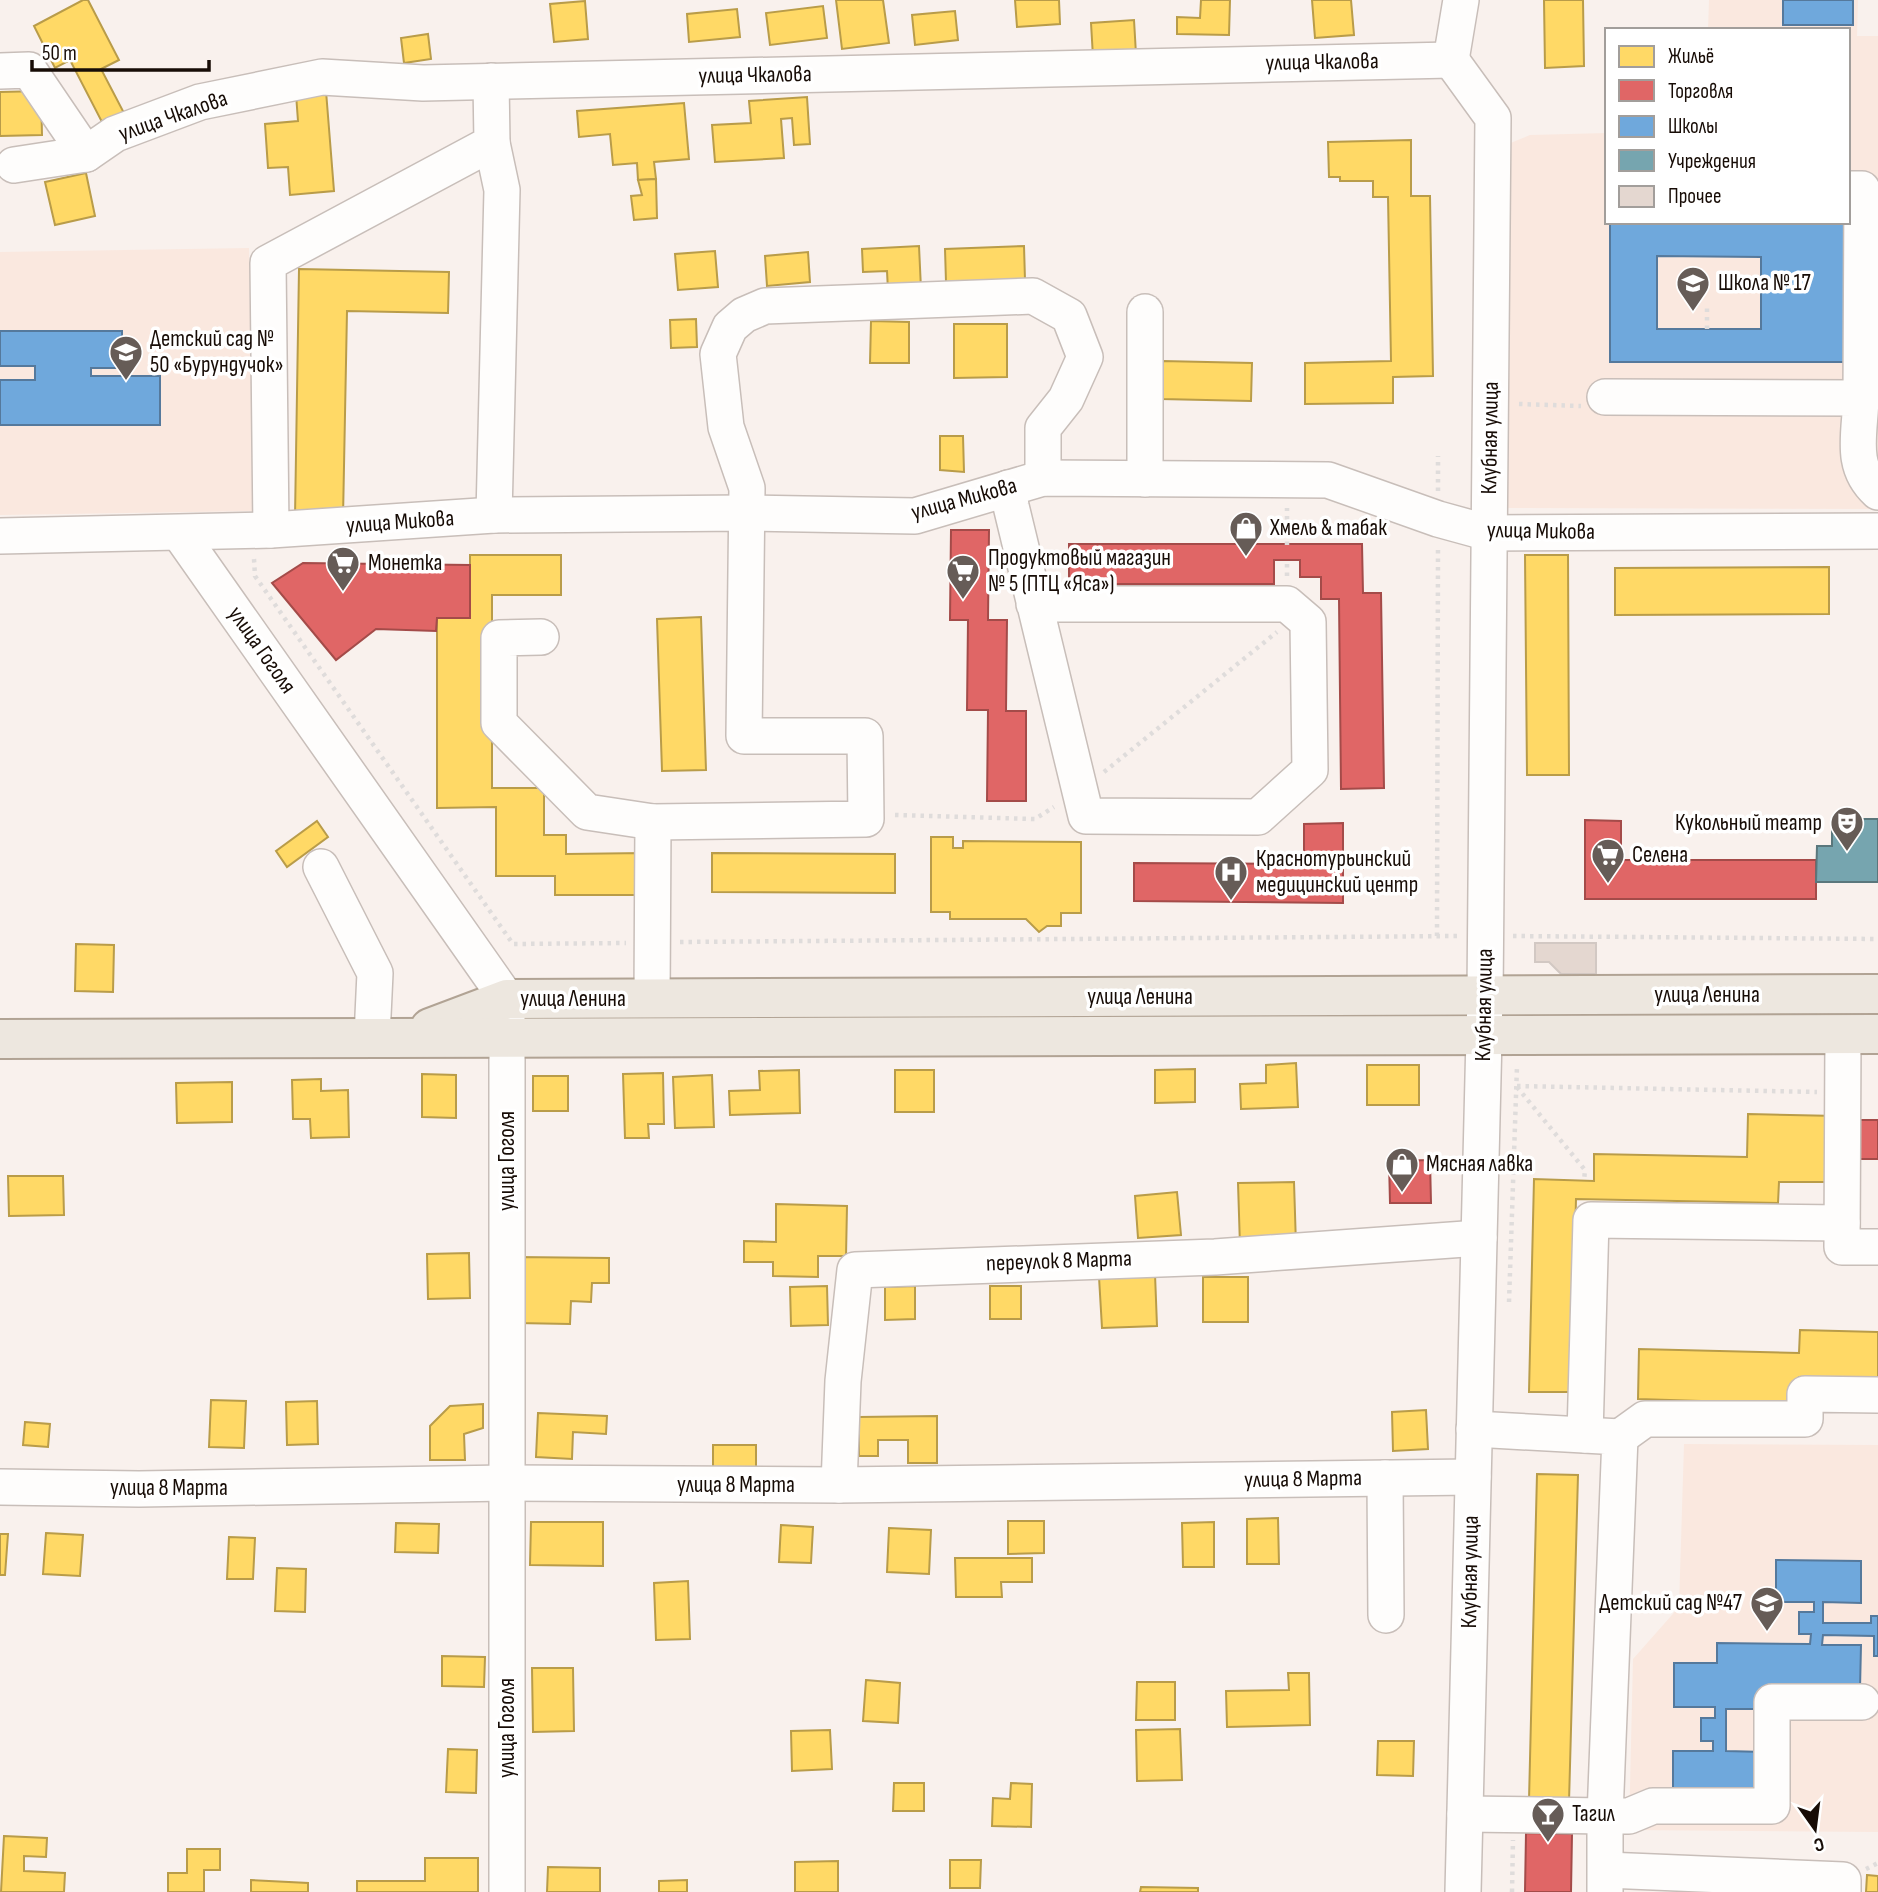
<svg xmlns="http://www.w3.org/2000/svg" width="1878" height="1892" font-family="'Sofia Sans Condensed',sans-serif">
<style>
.built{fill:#fae8df}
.homes{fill:#ffd966;stroke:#b99c49;stroke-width:2}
.shops{fill:#e06666;stroke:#a44b49;stroke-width:2}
.schools{fill:#6fa8dc;stroke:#55799c;stroke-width:2;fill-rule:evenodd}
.public{fill:#76a5af;stroke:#5a777c;stroke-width:2}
.building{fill:#e4d7d0;stroke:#d2c8c3;stroke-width:2}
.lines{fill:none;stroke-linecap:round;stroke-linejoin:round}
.minor-casing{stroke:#c8beb9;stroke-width:38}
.major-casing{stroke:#b1a394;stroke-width:42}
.path{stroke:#dfdcdb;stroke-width:4.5;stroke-dasharray:3.5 5;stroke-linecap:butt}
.minor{stroke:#fefdfc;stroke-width:35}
.major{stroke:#ede7df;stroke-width:38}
.labels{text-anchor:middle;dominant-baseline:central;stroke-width:7;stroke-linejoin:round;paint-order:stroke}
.street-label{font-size:23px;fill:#170c06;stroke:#fff}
.poi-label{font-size:23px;fill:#170c06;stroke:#fff;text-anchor:start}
</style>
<rect width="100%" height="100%" fill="#f9f1ed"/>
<g class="built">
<path d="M1709,0H1858L1857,36H1878V509L1508,508V144L1530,135L1607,133V222H1848V30H1708Z"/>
<path d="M249,248L253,511L0,515V252Z"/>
<path d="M1684,1444L1878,1445V1832L1629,1830L1633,1659L1679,1607Z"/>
</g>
<g class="homes">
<path d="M83,0H88L119,60L101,69L124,113L103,124L70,60L55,68L34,26Z"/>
<path d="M836,0H883L889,43L842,49Z"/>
<path d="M1015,0H1059L1060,24L1017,27Z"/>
<path d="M1201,0H1230L1229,35L1177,34V17L1200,18Z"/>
<path d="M1312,0H1351L1354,35L1315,38Z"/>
<path d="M1544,0H1583L1584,66L1545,68Z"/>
<path d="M585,1L588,39L554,42L550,4Z"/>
<path d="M823,6L827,38L770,45L766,13Z"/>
<path d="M737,9L740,37L689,42L687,14Z"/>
<path d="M955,11L958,40L915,45L912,15Z"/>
<path d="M1134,20L1136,54L1093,57L1091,23Z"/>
<path d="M428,34L431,59L404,63L401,38Z"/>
<path d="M41,91L42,135L0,136V92Z"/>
<path d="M326,91L334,191L290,195L288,167L268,168L265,124L298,121L296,94Z"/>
<path d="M807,97L810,144L794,145L792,118L781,119L784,158L715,162L712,125L751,123L749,101Z"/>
<path d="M684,103L689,159L654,162L656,179L638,180L637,163L613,165L610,134L579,137L577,111Z"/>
<path d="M1411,140V196H1430L1433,376L1393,377V403L1305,404V363L1391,361L1388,197H1373V181H1340V177H1329L1328,142Z"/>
<path d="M86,173L95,216L55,225L45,182Z"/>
<path d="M656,179L657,218L634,220L631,196L642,195L638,180Z"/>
<path d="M919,246L921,289L888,291L887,271L863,272L862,249Z"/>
<path d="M1024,246L1025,280L946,282L945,249Z"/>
<path d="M715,251L718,287L678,290L675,254Z"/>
<path d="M808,252L810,282L767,286L765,256Z"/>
<path d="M299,269L449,272L448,313L347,311L343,518L295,517Z"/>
<path d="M696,319L697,347L671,348L670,320Z"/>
<path d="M871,321L909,322V363H870Z"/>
<path d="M954,324H1007V377L954,378Z"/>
<path d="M1162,361L1252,363L1251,401L1161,399Z"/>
<path d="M940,436H963L964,472L940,470Z"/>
<path d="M470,555H561V595H492V788H544V835H566V854L645,853L646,895H555V876H496V807L437,808V618H470Z"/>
<path d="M1525,555H1568L1569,775H1527Z"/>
<path d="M1829,567V614L1615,615V568Z"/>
<path d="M701,617L706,770L662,771L657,619Z"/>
<path d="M317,821L328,837L287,867L276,851Z"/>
<path d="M931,837H953V848H963V841L1081,842V913H1061V926H1047L1039,932L1026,919H950V912H931Z"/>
<path d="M712,853L895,854V893L712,892Z"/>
<path d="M76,944L114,945L113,992L75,991Z"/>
<path d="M1296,1063L1298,1107L1241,1109L1240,1084L1266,1083V1065Z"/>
<rect x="1367" y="1065" width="52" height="40"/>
<path d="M1195,1069V1102L1155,1103V1070Z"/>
<path d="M799,1070L800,1113L730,1115L729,1091L760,1090L759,1071Z"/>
<rect x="895" y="1070" width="39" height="42"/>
<path d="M663,1073L664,1124H648L649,1138H625L623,1074Z"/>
<path d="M422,1074L456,1075V1118L422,1117Z"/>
<path d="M712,1075L714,1127L675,1128L673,1077Z"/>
<rect x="533" y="1076" width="35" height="35"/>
<path d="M321,1079V1091L348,1090L349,1137L311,1138L310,1119H293L292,1080Z"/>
<path d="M232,1082V1122L177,1123L176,1083Z"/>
<path d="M1748,1114L1837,1116L1835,1182H1779L1778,1203L1576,1199L1571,1392H1529L1534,1179L1594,1181V1154L1747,1157Z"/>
<path d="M8,1176H63L64,1215L9,1216Z"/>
<path d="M1294,1182L1296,1245L1240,1246L1238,1183Z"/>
<path d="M1177,1192L1181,1235L1138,1238L1135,1196Z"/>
<path d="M776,1204L847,1206L846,1256H818V1277L773,1276V1262H744V1241L776,1242Z"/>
<path d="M469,1253L470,1298L428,1299L427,1254Z"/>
<path d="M517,1257L609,1258V1283H592L591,1302L571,1301L570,1324L517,1323Z"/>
<path d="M1155,1274L1157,1326L1102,1328L1099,1277Z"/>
<rect x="1203" y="1277" width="45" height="45"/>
<path d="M827,1286L828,1325L791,1326L790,1287Z"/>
<path d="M915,1286V1319L885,1320V1287Z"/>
<rect x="990" y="1286" width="31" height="33"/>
<path d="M1800,1330L1878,1332V1380L1799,1377L1798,1404L1638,1399L1639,1349L1799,1353Z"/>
<path d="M211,1400L246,1401L244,1448L209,1447Z"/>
<path d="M317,1401L318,1444L287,1445L286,1402Z"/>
<path d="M483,1404V1428L464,1434L465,1460H430V1426L450,1406Z"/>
<path d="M1426,1410L1428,1449L1393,1451L1392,1412Z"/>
<path d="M538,1413L607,1416L606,1434L573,1432L572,1459L536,1457Z"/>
<path d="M937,1416V1463H908V1440H878V1456H859V1417Z"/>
<path d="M25,1422L50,1424L48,1447L23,1445Z"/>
<path d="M713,1445H756V1474L713,1473Z"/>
<path d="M1537,1474L1578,1475L1569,1802L1529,1800Z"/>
<path d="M1278,1518L1279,1564H1247V1519Z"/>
<path d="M1008,1521H1044V1553L1008,1554Z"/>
<path d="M531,1522H603V1566L530,1565Z"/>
<path d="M1214,1522V1567H1183L1182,1523Z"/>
<path d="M396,1523L439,1524L438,1553L395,1552Z"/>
<path d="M781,1525L813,1527L811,1563L779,1562Z"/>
<path d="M889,1528L931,1530L929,1574L887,1572Z"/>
<path d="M46,1533L83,1535L80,1576L43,1574Z"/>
<path d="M0,1534H8L5,1575H0Z"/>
<path d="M229,1537L255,1538L253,1579H227Z"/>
<path d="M955,1558H1032V1582H1001L1002,1597H956Z"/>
<path d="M277,1568L306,1569L305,1612L275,1611Z"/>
<path d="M688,1581L690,1639L656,1640L654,1583Z"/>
<path d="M442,1656L485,1657L484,1687L442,1686Z"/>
<path d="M532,1668H573L574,1731L533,1732Z"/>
<path d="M1288,1673H1309L1310,1725L1227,1727L1226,1691L1289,1690Z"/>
<path d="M866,1680L900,1683L898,1723L863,1721Z"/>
<path d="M1137,1682H1175V1720H1136Z"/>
<path d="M1180,1729L1182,1780L1137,1781L1136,1730Z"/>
<path d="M830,1730L832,1769L792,1771L791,1731Z"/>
<path d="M1378,1741H1414L1413,1776L1377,1775Z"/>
<path d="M448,1749L477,1750L476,1793L446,1792Z"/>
<path d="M894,1783H924V1811H893Z"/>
<path d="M1011,1783L1032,1784L1031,1827L992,1826L993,1798L1010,1799Z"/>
<path d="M4,1836L47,1838L46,1857L24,1856V1871L65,1873L64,1892H1Z"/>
<path d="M187,1849H220V1870H204V1892H168V1873H187Z"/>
<path d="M425,1858H478V1892H357V1881H425Z"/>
<path d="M950,1860H981L980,1888H950Z"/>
<path d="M838,1861V1892H795V1862Z"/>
<path d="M548,1867L600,1868V1892H547Z"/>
<path d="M1867,1875L1878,1876V1892H1866Z"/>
<path d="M251,1880L308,1883V1892H251Z"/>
<path d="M687,1880V1892H659V1881Z"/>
<path d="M1141,1887L1198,1888V1892H1140Z"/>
</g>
<g class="shops">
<path d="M951,530H989L988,620H1007L1006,711H1026V801H987L988,710H967L968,620H950Z"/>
<path d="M1069,544H1362L1363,593H1381L1384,788L1341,789L1339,599H1321V577H1300V560H1274V584H1069Z"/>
<path d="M303,563L470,565V618H437L436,631L376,629L336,660L272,583Z"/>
<path d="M1585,820L1621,821V860H1816V899H1585Z"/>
<path d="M1343,823V903L1134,901V863L1304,864V824Z"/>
<rect x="1849" y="1120" width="29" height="39"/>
<path d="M1430,1160L1431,1203H1390L1389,1161Z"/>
<path d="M1526,1833L1572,1834L1571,1892H1525Z"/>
</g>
<g class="schools">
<rect x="1783" y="0" width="70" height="25"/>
<path d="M1610,222H1845V362H1610ZM1657,256L1761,257V329H1657Z"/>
<path d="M0,331H122V368H91V376H160V425H0V380H35V366H0Z"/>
<path d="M1776,1560L1861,1561V1603L1823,1602V1623H1871V1616H1878V1656H1874V1636L1823,1635L1822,1645H1861L1860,1689L1764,1709H1726V1751L1764,1752L1763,1794L1673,1793V1751H1713V1741H1701V1718H1715V1707H1674V1663H1717V1643L1810,1644L1811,1634H1799V1612H1814V1602H1776Z"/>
</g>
<path class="public" d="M1832,819H1878V882H1816L1817,846H1832Z"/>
<path class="building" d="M1535,943H1596V974H1561L1549,962H1535Z"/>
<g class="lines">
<defs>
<g id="minor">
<path d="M1451,60L1493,118L1485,996L1463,1892"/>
<path d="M1451,60L1461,0"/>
<path d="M0,71L29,70L86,154"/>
<path d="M492,143L502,190L494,515"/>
<path d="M14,165L86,154L115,134L200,102L322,77L423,83L1451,60"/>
<path d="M1848,189H1862L1861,398"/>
<path d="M1605,397L1861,398C1860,434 1849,466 1878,492"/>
<path d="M1145,479V312"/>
<path d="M1008,488L1011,506L1086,816L1258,817L1310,770L1308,622L1287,604H1034"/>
<path d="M271,530L268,263L492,143L491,81"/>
<path d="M180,534L507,999V1892"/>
<path d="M0,536L271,530L494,515L746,513L915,516L1043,478L1328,480L1438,519L1489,533L1878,531"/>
<path d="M541,637L499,638V723L587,812L653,822L652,999"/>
<path d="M653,822L866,819L865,736H744L747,488L726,427L718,354L730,327L744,315L765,306L1033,296L1069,316L1085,357L1066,399L1043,428V478"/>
<path d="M321,867L375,973L372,1037"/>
<path d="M1843,1035L1842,1247H1878"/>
<path d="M1474,1429L1620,1437L1605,1816H1629L1653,1806H1772V1702H1862"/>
<path d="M1585,1435L1591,1220L1842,1223"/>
<path d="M1620,1437L1645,1419H1805V1394L1878,1395"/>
<path d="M1385,1478L1386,1615"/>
<path d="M839,1485L843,1381L855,1270L1215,1257L1479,1238"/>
<path d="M0,1487L139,1489L507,1483L839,1485L1473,1477"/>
<path d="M1465,1814L1605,1816V1892"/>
<path d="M1606,1870L1843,1880V1892"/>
</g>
<g id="major">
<path d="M430,1028L507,999L1878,994"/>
<path d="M0,1039L1878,1034"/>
</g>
</defs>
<use href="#minor" class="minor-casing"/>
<use href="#major" class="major-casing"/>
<g class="path">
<path d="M1707,329V304"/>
<path d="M1519,404L1581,406"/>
<path d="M1438,491V456"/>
<path d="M1287,545V508"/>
<path d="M254,559L255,576L513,944L626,943"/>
<path d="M1287,576V560"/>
<path d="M1104,772L1277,632"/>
<path d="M895,815L1035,819L1054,807"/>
<path d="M1437,936L1438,549"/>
<path d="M1513,936L1878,939"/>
<path d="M680,942L1459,936"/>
<path d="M1517,1086L1817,1092"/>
<path d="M1517,1087L1585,1170L1584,1181"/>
<path d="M1509,1302L1517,1066"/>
<path d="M1866,1869L1878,1863"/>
<path d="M1512,1892L1513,1840"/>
</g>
<use href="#minor" class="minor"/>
<use href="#major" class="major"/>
</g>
<defs>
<symbol id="school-pin" viewBox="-11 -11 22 30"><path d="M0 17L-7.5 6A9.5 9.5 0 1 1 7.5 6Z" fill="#665c57" stroke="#fff"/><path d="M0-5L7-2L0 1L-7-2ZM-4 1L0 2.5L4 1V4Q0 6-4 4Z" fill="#fff"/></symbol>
<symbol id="shop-pin" viewBox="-11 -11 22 30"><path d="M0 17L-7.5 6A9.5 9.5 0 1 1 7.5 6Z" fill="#665c57" stroke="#fff"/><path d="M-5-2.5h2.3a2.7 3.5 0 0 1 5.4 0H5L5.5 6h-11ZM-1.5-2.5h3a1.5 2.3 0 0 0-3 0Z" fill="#fff"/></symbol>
<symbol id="supermarket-pin" viewBox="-11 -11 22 30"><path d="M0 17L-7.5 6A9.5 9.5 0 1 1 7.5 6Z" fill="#665c57" stroke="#fff"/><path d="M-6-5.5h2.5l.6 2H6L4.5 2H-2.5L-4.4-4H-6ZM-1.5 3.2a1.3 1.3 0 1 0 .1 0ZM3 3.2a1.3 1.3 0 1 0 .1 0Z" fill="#fff"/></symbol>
<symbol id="theatre-pin" viewBox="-11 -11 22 30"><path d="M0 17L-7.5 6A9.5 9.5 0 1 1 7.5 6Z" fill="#665c57" stroke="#fff"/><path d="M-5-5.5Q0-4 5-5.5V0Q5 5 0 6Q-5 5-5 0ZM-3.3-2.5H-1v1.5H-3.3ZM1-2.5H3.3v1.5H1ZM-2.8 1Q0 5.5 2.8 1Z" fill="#fff"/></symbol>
<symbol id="hospital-pin" viewBox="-11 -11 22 30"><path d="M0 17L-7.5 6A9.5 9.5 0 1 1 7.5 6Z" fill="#665c57" stroke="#fff"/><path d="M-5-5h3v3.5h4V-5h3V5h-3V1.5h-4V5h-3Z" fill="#fff"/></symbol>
<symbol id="bar-pin" viewBox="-11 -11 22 30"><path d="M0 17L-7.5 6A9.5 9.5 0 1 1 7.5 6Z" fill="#665c57" stroke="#fff"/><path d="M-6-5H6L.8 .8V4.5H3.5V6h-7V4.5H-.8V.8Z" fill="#fff"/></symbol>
</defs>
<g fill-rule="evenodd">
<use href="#school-pin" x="1674" y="264" width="38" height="52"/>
<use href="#school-pin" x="107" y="333" width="38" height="52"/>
<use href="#shop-pin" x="1227" y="509" width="38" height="52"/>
<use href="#supermarket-pin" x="324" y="544" width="38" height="52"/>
<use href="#supermarket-pin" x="944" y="552" width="38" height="52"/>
<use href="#theatre-pin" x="1828" y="804" width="38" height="52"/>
<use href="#supermarket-pin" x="1589" y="836" width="38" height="52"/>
<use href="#hospital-pin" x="1212" y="853" width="38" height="52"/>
<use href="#shop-pin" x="1383" y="1145" width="38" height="52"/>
<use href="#school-pin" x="1748" y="1584" width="38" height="52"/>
<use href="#bar-pin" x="1529" y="1795" width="38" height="52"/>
</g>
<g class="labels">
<g class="street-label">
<text transform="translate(1322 62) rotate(-1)">улица Чкалова</text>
<text transform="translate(755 75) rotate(-1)">улица Чкалова</text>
<text transform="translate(173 116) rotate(-19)">улица Чкалова</text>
<text transform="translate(1490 438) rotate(-89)">Клубная улица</text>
<text transform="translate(964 499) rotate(-15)">улица Микова</text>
<text transform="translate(400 522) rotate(-4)">улица Микова</text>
<text transform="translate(1541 531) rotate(1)">улица Микова</text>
<text transform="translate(262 650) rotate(55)">улица Гоголя</text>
<text x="1707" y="995">улица Ленина</text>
<text x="1140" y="997">улица Ленина</text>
<text x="573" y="999">улица Ленина</text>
<text transform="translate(1484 1005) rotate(-89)">Клубная улица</text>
<text transform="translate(507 1161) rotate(-90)">улица Гоголя</text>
<text transform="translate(1059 1261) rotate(-2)">переулок 8 Марта</text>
<text transform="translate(1303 1479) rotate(-1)">улица 8 Марта</text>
<text x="736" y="1485">улица 8 Марта</text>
<text x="169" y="1488">улица 8 Марта</text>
<text transform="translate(1470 1572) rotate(-89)">Клубная улица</text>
<text transform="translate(507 1728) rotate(-90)">улица Гоголя</text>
</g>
<g class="poi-label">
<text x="1718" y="283">Школа № 17</text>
<text x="150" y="339">Детский сад №<tspan x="150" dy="26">50 «Бурундучок»</tspan></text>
<text x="1270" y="528">Хмель &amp; табак</text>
<text x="988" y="558">Продуктовый магазин<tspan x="988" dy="26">№ 5 (ПТЦ «Яса»)</tspan></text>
<text x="368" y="563">Монетка</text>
<text x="1822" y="823" text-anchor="end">Кукольный театр</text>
<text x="1632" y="855">Селена</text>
<text x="1256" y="859">Краснотурьинский<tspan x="1256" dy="26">медицинский центр</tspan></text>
<text x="1426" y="1164">Мясная лавка</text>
<text x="1742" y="1603" text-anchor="end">Детский сад №47</text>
<text x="1572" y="1814">Тагил</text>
</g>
</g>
<rect x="1605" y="28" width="245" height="196" fill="#ffffff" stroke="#a29e9b" stroke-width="2"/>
<rect x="1619" y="46" width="35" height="21" fill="#ffd966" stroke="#a29e9b" stroke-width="2"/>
<text x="1668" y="63" font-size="21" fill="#170c06">Жильё</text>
<rect x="1619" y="80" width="35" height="21" fill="#e06666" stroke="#a29e9b" stroke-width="2"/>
<text x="1668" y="98" font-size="21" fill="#170c06">Торговля</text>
<rect x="1619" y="116" width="35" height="21" fill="#6fa8dc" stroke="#a29e9b" stroke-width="2"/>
<text x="1668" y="133" font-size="21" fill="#170c06">Школы</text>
<rect x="1619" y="150" width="35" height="21" fill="#76a5af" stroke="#a29e9b" stroke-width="2"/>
<text x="1668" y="168" font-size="21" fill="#170c06">Учреждения</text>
<rect x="1619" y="186" width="35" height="21" fill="#e4d7d0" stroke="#a29e9b" stroke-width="2"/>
<text x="1668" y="203" font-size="21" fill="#170c06">Прочее</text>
<g transform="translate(1815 1829) rotate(166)" stroke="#ffffff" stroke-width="5" paint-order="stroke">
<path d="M0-5L12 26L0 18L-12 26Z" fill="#170c06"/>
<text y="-10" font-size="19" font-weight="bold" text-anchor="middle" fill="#170c06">С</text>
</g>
<path d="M32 60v10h177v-10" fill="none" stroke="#170c06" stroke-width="3.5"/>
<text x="42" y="60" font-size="21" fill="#170c06" stroke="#ffffff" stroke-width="5" paint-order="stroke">50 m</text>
</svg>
